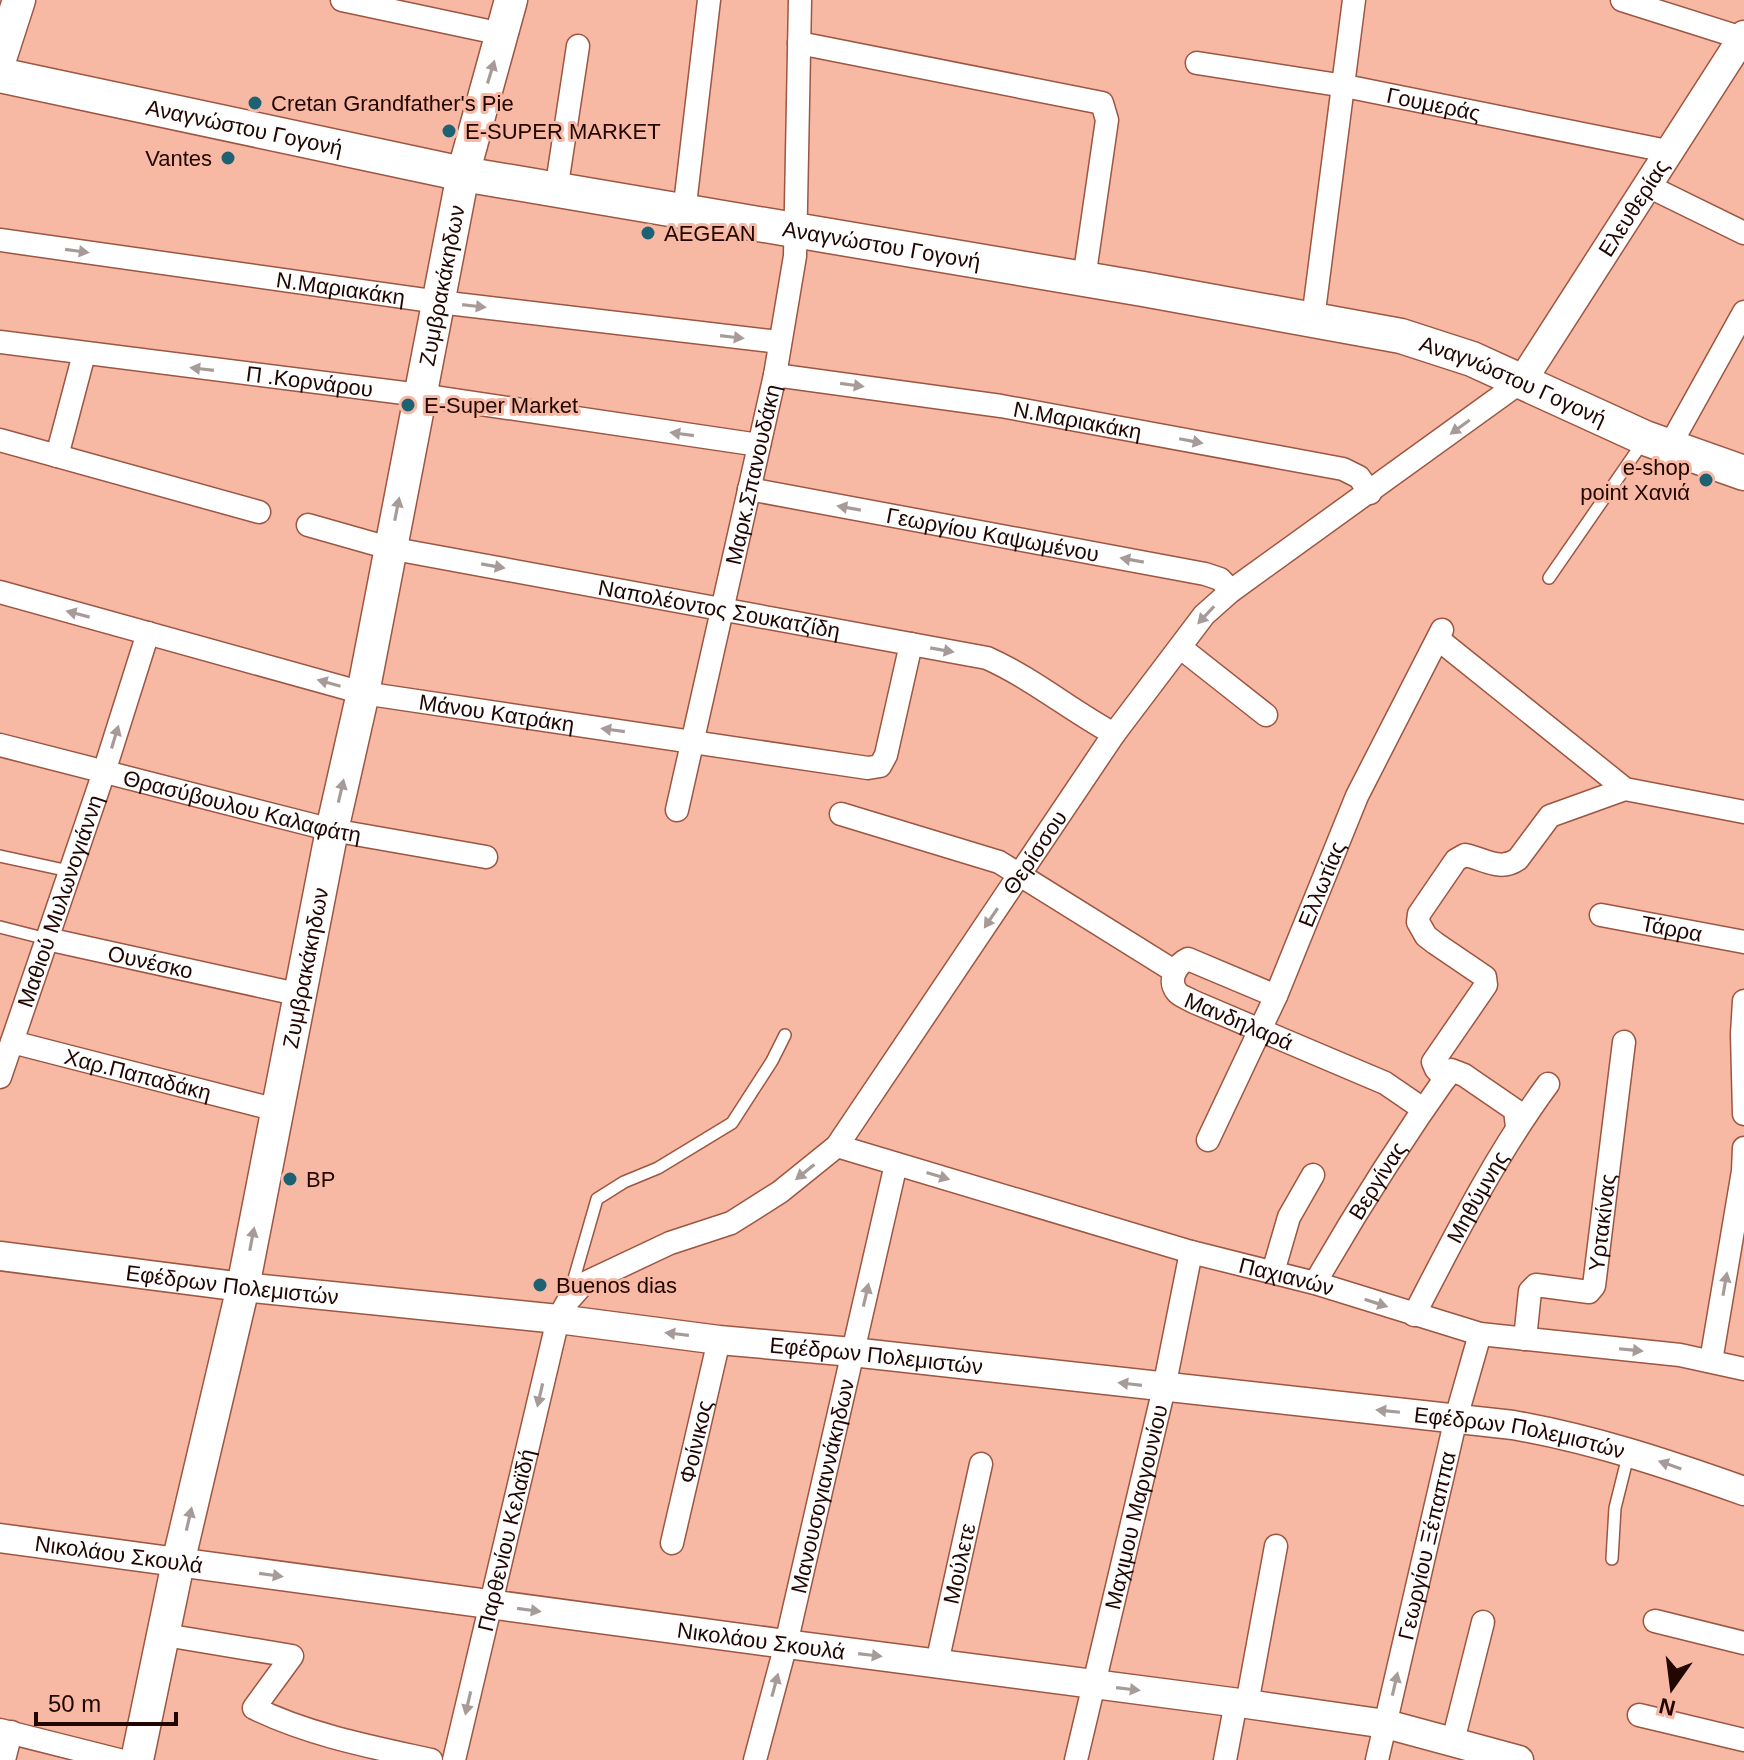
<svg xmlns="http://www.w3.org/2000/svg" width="1744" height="1760" font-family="Arial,sans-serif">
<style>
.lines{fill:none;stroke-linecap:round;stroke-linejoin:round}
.service-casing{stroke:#9c5641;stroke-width:14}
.minor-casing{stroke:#9c5641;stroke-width:25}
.tertiary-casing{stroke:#9c5641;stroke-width:31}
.secondary-casing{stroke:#9c5641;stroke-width:35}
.primary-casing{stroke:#9c5641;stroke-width:37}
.service{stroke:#fff;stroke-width:11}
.minor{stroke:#fff;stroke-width:22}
.tertiary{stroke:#fff;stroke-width:28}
.secondary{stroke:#fff;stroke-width:32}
.primary{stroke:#fff;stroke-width:34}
.oneway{fill:#a69b99}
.poi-dot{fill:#1c6272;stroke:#f7b8a4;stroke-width:3}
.labels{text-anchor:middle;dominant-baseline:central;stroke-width:6;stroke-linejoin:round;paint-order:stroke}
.poi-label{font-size:22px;fill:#210601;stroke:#f7b8a4;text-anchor:start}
.street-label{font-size:22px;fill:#210601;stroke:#f7b8a4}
</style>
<rect width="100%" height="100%" fill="#f7b8a4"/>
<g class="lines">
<defs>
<g id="service">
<path d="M1549,578L1643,442"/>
<path d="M0,856L69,871"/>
<path d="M0,927L47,939"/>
<path d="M571,1289L597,1199L624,1182L658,1168L732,1123L772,1061L785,1035"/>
<path d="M1612,1559L1615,1508L1629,1452"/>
</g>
<g id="minor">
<path d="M342,0L502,34"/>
<path d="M1622,0L1742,38"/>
<path d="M799,43L1102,103L1107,120L1084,279"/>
<path id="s1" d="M1197,63L1345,86L1667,151"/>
<path d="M1646,185L1744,233"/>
<path d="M556,191L578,46"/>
<path d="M684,213L709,0"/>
<path id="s2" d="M0,240L439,302L779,342"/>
<path d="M1313,319L1354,0"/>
<path id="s3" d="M0,342L420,395L759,445"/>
<path id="s4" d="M775,375L1001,406L1343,469L1359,477L1370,493"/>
<path d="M0,440L259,512"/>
<path d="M1669,447L1744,312"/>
<path d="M57,456L84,354"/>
<path id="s5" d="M749,489L1205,574L1220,579L1231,591"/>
<path id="s6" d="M308,525L389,548L987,658C1032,678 1070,710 1114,734"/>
<path id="s7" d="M0,592L363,693L868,768L880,766L886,755L911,644"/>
<path d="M1438,639L1625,789L1744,812"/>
<path d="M1181,648L1266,715"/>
<path id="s8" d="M0,745L332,830L486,857"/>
<path id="s9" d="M677,810L775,375L795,256L800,0"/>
<path d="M841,814L999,862L1174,971"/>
<path id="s10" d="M1601,915L1744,942"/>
<path id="s11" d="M47,939L301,995"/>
<path id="s12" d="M1276,996L1188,959C1177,964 1167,980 1177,992C1180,996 1189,999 1194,1002L1385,1083L1423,1109"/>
<path d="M1744,1001L1742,1034L1744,1114"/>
<path id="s13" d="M12,1042L277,1110"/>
<path id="s14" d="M0,1077L104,772L148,633"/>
<path d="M1445,1079L1436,1069L1433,1062L1486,985L1485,977L1435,943L1426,936L1418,922L1419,914L1456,860L1465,855C1485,859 1500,872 1518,859L1550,816L1625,789"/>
<path id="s15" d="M1208,1140L1276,996L1357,796L1442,630"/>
<path id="s16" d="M837,1146L1191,1252L1315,1283L1480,1334L1680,1355L1744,1369"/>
<path d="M1273,1272L1289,1217L1313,1175"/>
<path id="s17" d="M1315,1283C1357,1210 1402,1139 1451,1070L1464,1075L1515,1110L1517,1127"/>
<path id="s18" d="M1414,1315C1455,1236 1495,1156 1548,1084"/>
<path id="s19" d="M1525,1339L1530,1291L1536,1285L1589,1292L1594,1286L1624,1042"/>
<path d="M1711,1361L1743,1171L1744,1148"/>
<path id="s20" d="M672,1543L719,1340"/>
<path d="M1655,1621L1744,1643"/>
<path d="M165,1635L292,1656L254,1708C309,1735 372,1747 431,1760"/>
<path id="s21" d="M937,1663L981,1464"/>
<path d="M1247,1704L1276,1546"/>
<path d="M1639,1715L1744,1740"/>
<path d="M0,1730L119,1760"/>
<path d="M1453,1741L1483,1622"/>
<path d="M4,1760L11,1732"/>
<path id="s22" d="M454,1760L558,1319L568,1301L583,1284L670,1243L731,1223L780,1192L837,1146L1114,734L1204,615L1231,591L1522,381"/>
<path id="s23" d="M755,1760L786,1644L896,1164"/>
<path id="s24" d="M1076,1760L1164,1388L1191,1252"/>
<path d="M1225,1760L1236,1702"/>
<path id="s25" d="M1377,1760L1456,1418L1480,1334"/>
</g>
<g id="tertiary">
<path id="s26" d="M1522,381L1744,35"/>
<path id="s27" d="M0,1256L243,1287L558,1319L719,1340L852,1352L1513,1425C1593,1439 1668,1464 1744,1491"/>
<path id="s28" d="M0,1538L786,1644L1247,1704L1386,1724L1519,1760"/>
</g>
<g id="secondary">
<path d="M0,59L19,0"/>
<path id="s29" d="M137,1760L178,1563L243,1287L332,830L363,693L463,174L511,0"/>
</g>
<g id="primary">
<path id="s30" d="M0,75L463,174L1143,289L1401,336L1472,359L1645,438L1744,473"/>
</g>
</defs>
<use href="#service" class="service-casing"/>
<use href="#minor" class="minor-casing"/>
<use href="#tertiary" class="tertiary-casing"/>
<use href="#secondary" class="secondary-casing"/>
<use href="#primary" class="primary-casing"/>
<use href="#service" class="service"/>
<use href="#minor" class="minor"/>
<use href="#tertiary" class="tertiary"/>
<use href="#secondary" class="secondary"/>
<use href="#primary" class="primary"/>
</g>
<defs><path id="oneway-solid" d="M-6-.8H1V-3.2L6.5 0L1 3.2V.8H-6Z" transform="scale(2)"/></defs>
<g class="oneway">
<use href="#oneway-solid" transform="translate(491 72) rotate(-73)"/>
<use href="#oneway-solid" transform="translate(77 251) rotate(8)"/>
<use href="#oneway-solid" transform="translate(474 306) rotate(7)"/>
<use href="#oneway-solid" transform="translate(732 337) rotate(7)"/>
<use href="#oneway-solid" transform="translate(202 369) rotate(-173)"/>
<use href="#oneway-solid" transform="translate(852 385) rotate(8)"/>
<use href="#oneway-solid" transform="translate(1460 427) rotate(144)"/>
<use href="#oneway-solid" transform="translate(682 434) rotate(-172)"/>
<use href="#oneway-solid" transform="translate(1191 441) rotate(11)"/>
<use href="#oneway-solid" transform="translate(849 508) rotate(-170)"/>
<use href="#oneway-solid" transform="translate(397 509) rotate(-79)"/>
<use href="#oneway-solid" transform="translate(1132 560) rotate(-170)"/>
<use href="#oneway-solid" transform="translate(493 566) rotate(10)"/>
<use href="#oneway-solid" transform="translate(78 614) rotate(-165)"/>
<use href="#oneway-solid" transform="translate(1206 615) rotate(133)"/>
<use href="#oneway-solid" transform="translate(942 650) rotate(10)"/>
<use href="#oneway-solid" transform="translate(329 683) rotate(-164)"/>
<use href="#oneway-solid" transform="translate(613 730) rotate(-172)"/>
<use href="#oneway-solid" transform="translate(115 737) rotate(-73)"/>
<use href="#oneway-solid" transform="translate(341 791) rotate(-77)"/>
<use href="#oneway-solid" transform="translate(991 918) rotate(124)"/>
<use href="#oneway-solid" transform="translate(805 1172) rotate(141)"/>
<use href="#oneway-solid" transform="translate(938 1176) rotate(17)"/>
<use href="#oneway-solid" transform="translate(252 1239) rotate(-79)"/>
<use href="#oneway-solid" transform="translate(1725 1284) rotate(-80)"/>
<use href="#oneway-solid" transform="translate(866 1295) rotate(-77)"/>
<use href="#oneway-solid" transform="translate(1376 1303) rotate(18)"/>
<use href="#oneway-solid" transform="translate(677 1334) rotate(-173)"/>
<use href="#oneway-solid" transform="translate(1631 1350) rotate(6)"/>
<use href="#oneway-solid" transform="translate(1130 1384) rotate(-173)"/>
<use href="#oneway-solid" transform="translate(540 1395) rotate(103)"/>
<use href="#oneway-solid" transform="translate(1388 1411) rotate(-174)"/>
<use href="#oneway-solid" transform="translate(1670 1465) rotate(-161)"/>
<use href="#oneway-solid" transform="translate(189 1519) rotate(-77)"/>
<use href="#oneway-solid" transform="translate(271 1575) rotate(8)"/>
<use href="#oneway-solid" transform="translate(529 1610) rotate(8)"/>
<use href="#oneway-solid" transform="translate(870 1655) rotate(7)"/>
<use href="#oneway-solid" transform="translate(1395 1684) rotate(-77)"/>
<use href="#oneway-solid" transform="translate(775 1685) rotate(-75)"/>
<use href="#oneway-solid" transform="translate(1128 1689) rotate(7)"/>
<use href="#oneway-solid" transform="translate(468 1703) rotate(103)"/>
</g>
<g class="poi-dot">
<circle cx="255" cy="103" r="8"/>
<circle cx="449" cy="131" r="8"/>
<circle cx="228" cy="158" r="8"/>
<circle cx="648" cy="233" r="8"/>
<circle cx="408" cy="405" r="8"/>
<circle cx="1706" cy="480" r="8"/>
<circle cx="290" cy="1179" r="8"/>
<circle cx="540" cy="1285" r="8"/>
</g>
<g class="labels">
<g class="poi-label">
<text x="271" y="103">Cretan Grandfather's Pie</text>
<text x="465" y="131">E-SUPER MARKET</text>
<text x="212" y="158" text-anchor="end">Vantes</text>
<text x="664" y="233">AEGEAN</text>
<text x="424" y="405">E-Super Market</text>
<text x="1690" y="467" text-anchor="end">e-shop<tspan x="1690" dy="25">point Χανιά</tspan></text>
<text x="306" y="1179">BP</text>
<text x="556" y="1285">Buenos dias</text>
</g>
<g class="street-label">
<text stroke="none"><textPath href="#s1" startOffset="240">Γουμεράς</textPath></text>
<text stroke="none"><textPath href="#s30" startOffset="250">Αναγνώστου Γογονή</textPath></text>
<text stroke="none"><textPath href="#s26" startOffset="206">Ελευθερίας</textPath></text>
<text stroke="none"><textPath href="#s30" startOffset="898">Αναγνώστου Γογονή</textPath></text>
<text stroke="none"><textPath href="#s29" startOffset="1506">Ζυμβρακάκηδων</textPath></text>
<text stroke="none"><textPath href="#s2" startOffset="344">Ν.Μαριακάκη</textPath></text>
<text stroke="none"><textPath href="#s3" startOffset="312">Π .Κορνάρου</textPath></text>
<text stroke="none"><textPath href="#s30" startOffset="1546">Αναγνώστου Γογονή</textPath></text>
<text stroke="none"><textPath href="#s4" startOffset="306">Ν.Μαριακάκη</textPath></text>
<text stroke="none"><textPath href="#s9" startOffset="344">Μαρκ.Σπανουδάκη</textPath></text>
<text stroke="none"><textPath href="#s5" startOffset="248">Γεωργίου Καψωμένου</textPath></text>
<text stroke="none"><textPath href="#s6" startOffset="420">Ναπολέοντος Σουκατζίδη</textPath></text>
<text stroke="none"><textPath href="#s7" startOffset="512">Μάνου Κατράκη</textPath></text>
<text stroke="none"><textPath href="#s8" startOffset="250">Θρασύβουλου Καλαφάτη</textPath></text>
<text stroke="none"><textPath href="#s22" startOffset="1142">Θερίσσου</textPath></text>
<text stroke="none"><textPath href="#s15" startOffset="280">Ελλωτίας</textPath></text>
<text stroke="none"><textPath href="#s14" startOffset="186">Μαθιού Μυλωνογιάννη</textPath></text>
<text stroke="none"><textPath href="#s10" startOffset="72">Τάρρα</textPath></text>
<text stroke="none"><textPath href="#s11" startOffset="106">Ουνέσκο</textPath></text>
<text stroke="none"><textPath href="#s29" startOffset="810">Ζυμβρακάκηδων</textPath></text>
<text stroke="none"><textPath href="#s12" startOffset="204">Μανδηλαρά</textPath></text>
<text stroke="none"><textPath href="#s13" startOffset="130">Χαρ.Παπαδάκη</textPath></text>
<text stroke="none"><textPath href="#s17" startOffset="120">Βεργίνας</textPath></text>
<text stroke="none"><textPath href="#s18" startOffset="134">Μηθύμνης</textPath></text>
<text stroke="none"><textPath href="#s19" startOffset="182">Υρτακίνας</textPath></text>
<text stroke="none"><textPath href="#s16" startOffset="468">Παχιανών</textPath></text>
<text stroke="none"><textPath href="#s27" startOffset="234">Εφέδρων Πολεμιστών</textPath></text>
<text stroke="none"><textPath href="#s27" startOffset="882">Εφέδρων Πολεμιστών</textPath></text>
<text stroke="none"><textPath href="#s27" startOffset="1530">Εφέδρων Πολεμιστών</textPath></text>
<text stroke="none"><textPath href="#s20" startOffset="104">Φοίνικος</textPath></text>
<text stroke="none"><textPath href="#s23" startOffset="282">Μανουσογιαννάκηδων</textPath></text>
<text stroke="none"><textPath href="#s24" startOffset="260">Μαχιμου Mαργουνίου</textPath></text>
<text stroke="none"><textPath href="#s22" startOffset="226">Παρθενίου Κελαϊδή</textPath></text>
<text stroke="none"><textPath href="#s25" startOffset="220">Γεωργίου Ξέπαππα</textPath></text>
<text stroke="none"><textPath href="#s28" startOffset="120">Νικολάου Σκουλά</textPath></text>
<text stroke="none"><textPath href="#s21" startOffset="102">Μούλετε</textPath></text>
<text stroke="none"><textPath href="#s28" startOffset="768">Νικολάου Σκουλά</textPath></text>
</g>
</g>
<g transform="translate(1672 1688) rotate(194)" stroke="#f7b8a4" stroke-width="6" paint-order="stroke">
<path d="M0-6L14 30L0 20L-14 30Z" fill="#210601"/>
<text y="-12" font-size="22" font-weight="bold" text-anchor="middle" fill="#210601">N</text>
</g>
<path d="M36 1712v12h140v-12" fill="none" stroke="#210601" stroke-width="4"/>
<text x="48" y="1712" font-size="24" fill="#210601" stroke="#f7b8a4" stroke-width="6" paint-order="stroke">50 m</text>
</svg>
